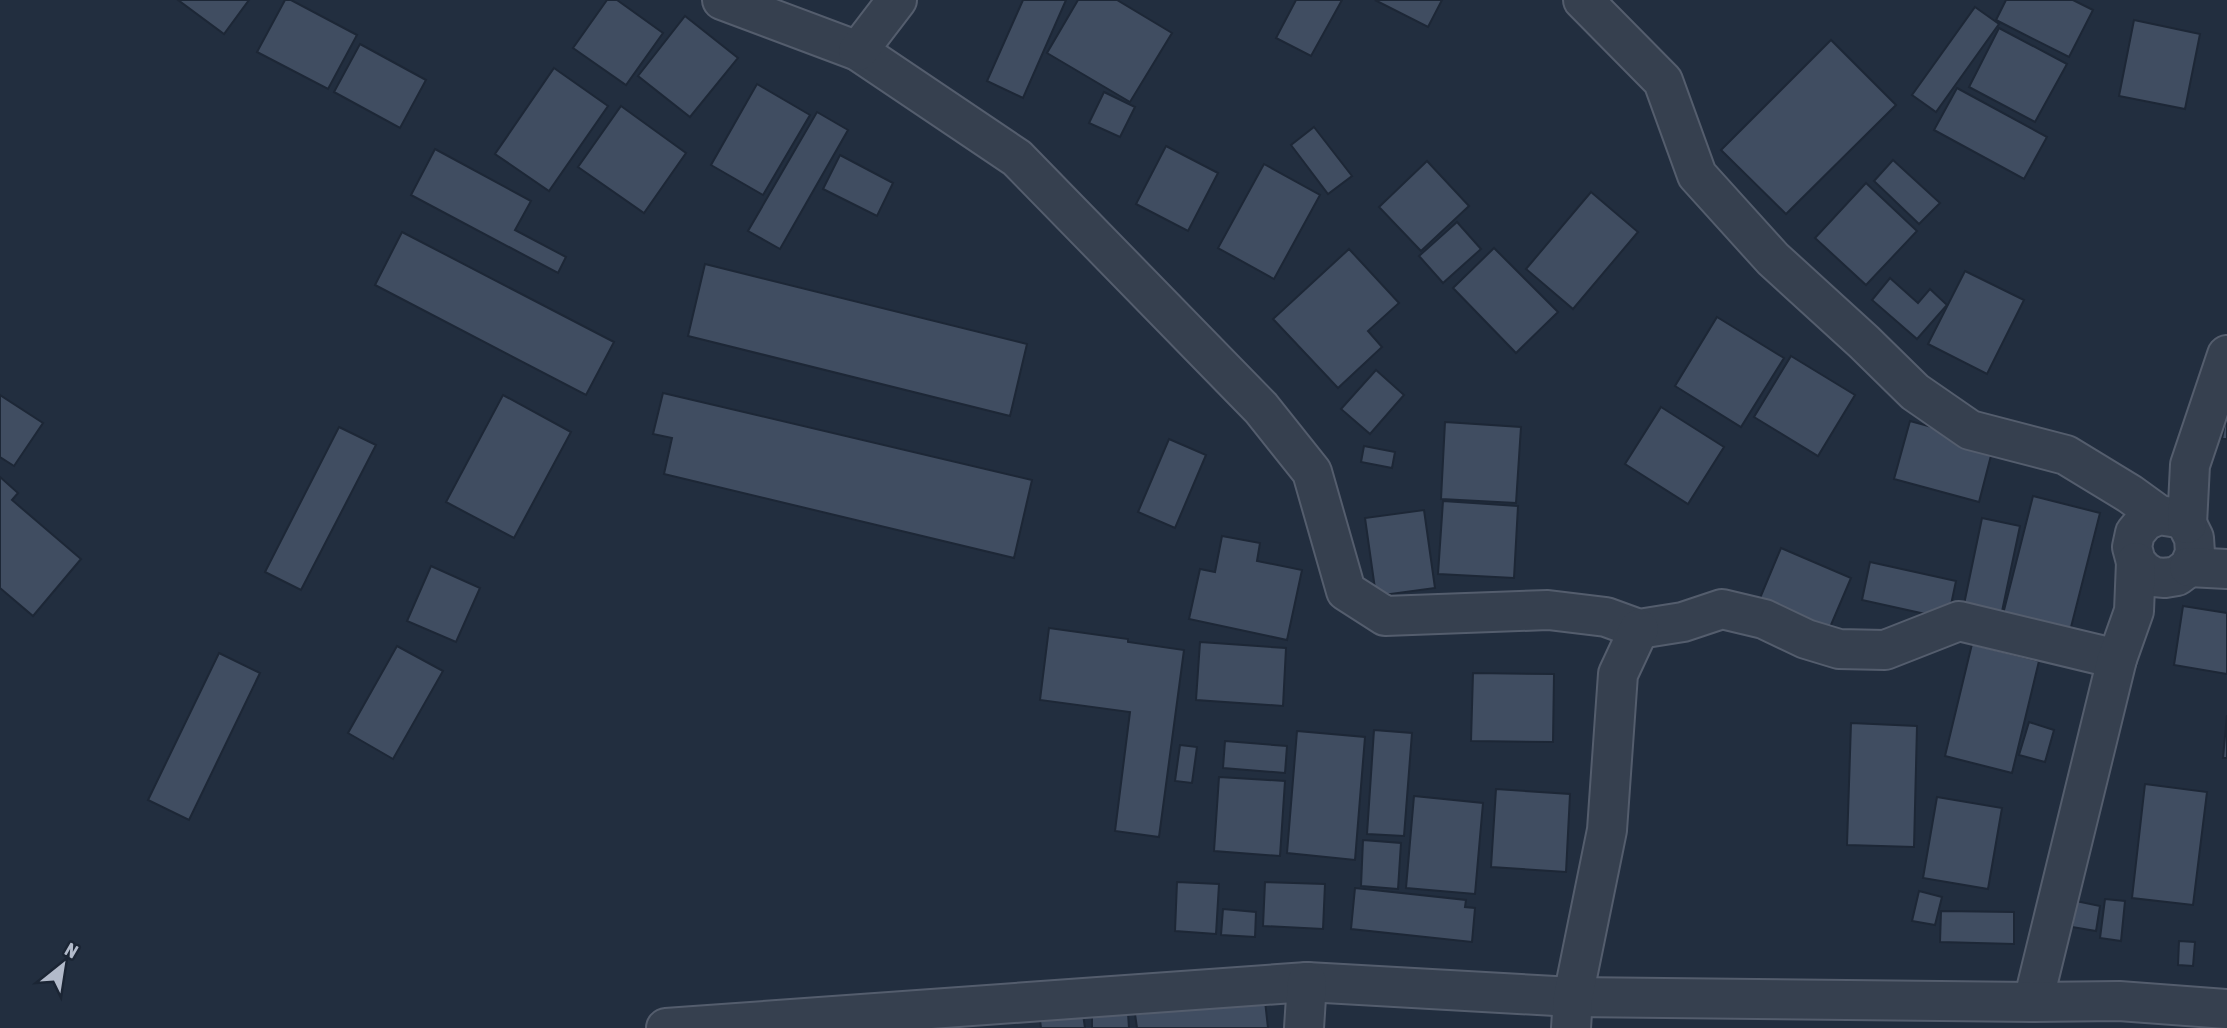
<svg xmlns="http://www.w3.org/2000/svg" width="2227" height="1028" font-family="'Asap Condensed',sans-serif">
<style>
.building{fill:#404d61;stroke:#1d2736;stroke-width:2}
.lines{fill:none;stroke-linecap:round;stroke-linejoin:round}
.minor-casing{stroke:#545d6d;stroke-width:42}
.minor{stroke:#36404f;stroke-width:38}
</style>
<rect width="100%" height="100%" fill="#222e3f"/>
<g class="building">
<path d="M178,0H249L224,34Z"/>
<path d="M285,0H291L357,35L328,89L257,52Z"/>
<path d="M607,0H617L663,33L626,85L573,48Z"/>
<path d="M1023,0H1066L1023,98L987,81Z"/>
<path d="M1078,0H1117L1172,33L1130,102L1047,53Z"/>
<path d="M1296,0H1342L1311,56L1276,38Z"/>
<path d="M1375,0H1442L1428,27Z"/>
<path d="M2006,0H2073L2093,10L2069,57L1996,20Z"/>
<path d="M1975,7L1999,24L1936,112L1912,95Z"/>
<path d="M685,16L738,58L690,117L638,76Z"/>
<path d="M2134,20L2200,34L2185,109L2119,96Z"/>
<path d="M1999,28L2067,64L2035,122L1969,87Z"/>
<path d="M1831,40L1896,105L1786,214L1721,150Z"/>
<path d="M360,44L426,80L400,128L334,92Z"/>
<path d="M554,68L608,106L549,191L495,154Z"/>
<path d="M757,84L810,115L763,195L711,165Z"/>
<path d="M1957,88L2047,137L2024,179L1934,130Z"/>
<path d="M1104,92L1135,107L1120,137L1089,123Z"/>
<path d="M621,106L686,153L644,213L578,167Z"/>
<path d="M817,112L848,130L780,249L748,231Z"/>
<path d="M1314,127L1352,176L1328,194L1291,145Z"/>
<path d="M1166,146L1218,173L1188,231L1136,204Z"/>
<path d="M435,149L531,201L515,230L566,257L558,273L411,195Z"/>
<path d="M840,155L893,183L877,216L823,189Z"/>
<path d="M1893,160L1940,203L1919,224L1874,181Z"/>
<path d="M1427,161L1469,206L1421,251L1379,207Z"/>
<path d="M1264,164L1320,195L1274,279L1218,248Z"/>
<path d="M1866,183L1917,231L1866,285L1815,238Z"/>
<path d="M1591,192L1638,232L1573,309L1526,269Z"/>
<path d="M1457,222L1481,249L1443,283L1419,256Z"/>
<path d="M402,232L614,342L586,395L375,285Z"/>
<path d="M1494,248L1558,312L1516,353L1453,288Z"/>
<path d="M1349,249L1399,303L1368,331L1382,347L1338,388L1273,319Z"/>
<path d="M705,264L1027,344L1010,416L688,336Z"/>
<path d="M1965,271L2024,300L1987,374L1928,344Z"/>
<path d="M1890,278L1918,303L1930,289L1947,305L1917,339L1872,300Z"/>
<path d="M1717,317L1784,358L1741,427L1675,386Z"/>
<path d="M1791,356L1855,395L1818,456L1754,417Z"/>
<path d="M1376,370L1404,395L1370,434L1341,409Z"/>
<path d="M663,393L1032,480L1014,558L664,474L672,438L653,434Z"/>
<path d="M0,395L43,423L14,466L0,457Z"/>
<path d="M503,395L571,432L514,538L446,502Z"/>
<path d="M1661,407L1724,447L1688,504L1625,464Z"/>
<path d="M2227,412V439H2222Z"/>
<path d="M1910,421L1994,444L1979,502L1894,479Z"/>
<path d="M1445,422L1521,427L1516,503L1441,499Z"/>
<path d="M339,427L376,445L301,590L265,572Z"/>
<path d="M1169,439L1206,455L1175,528L1138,512Z"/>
<path d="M1364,446L1395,452L1392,468L1361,462Z"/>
<path d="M0,477L18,493L12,500L81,559L33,616L0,588Z"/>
<path d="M2033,496L2100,513L2068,639L2001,622Z"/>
<path d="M1443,501L1518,506L1514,578L1438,574Z"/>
<path d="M1424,510L1435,588L1376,596L1365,518Z"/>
<path d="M1982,518L2020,526L2000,621L1962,614Z"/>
<path d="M1222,536L1260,543L1257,561L1302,570L1287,640L1189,619L1200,569L1215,572Z"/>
<path d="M1781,548L1851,578L1825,639L1755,610Z"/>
<path d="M1870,562L1956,581L1948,619L1862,600Z"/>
<path d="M431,566L480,588L456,642L407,621Z"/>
<path d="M2183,606L2227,613V674L2174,665Z"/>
<path d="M1049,628L1128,639V642L1184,650L1159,837L1115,831L1130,712L1040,700Z"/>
<path d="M1200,642L1286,648L1283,706L1196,700Z"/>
<path d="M1972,644L2039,661L2012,773L1945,756Z"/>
<path d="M397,646L443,671L393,759L348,733Z"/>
<path d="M219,653L260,673L189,820L148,800Z"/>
<path d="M1473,673L1554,674L1553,742L1471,741Z"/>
<path d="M2227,715V758H2223Z"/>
<path d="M2029,722L2054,730L2045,762L2019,755Z"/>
<path d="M1851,723L1917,726L1914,847L1847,845Z"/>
<path d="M1374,730L1412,733L1404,836L1367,834Z"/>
<path d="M1297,731L1365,737L1355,860L1287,853Z"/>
<path d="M1225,741L1287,746L1285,773L1223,768Z"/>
<path d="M1180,745L1197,747L1192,783L1175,781Z"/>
<path d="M1219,777L1285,781L1280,856L1214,851Z"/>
<path d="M2145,784L2207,792L2193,905L2132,898Z"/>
<path d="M1496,789L1570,794L1566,872L1491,867Z"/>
<path d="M1414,796L1483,803L1475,894L1406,888Z"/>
<path d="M1937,797L2002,808L1988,889L1923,878Z"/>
<path d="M1363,840L1401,843L1398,889L1361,886Z"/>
<path d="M1177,882L1219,884L1216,934L1175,931Z"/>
<path d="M1265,882L1325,884L1323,929L1263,926Z"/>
<path d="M1355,888L1466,900L1465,907L1475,908L1472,942L1351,929Z"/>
<path d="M1919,891L1942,897L1935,925L1912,921Z"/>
<path d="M2105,899L2125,901L2121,941L2100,938Z"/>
<path d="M2076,901L2100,906L2096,931L2072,927Z"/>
<path d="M1223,909L1256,912L1255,937L1221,935Z"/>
<path d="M1941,911L2014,912V944L1940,942Z"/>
<path d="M2179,941L2195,942L2193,966L2178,965Z"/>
<path d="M1265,1001L1268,1028H1137L1135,1014Z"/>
<path d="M1128,1013L1129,1028H1092V1014Z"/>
<path d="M1083,1014L1085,1028H1041L1040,1020Z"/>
</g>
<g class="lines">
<defs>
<g id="minor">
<path d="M722,0L858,51L1017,158L1261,408L1312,472L1346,591L1385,616L1548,610L1606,617L1639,629L1683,622L1722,609L1764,619L1806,639L1839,649L1885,650L1959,621L2117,659"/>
<path d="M1583,0L1663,81L1697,175L1773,259L1864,342L1915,392L1970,430L2066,455L2130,494L2159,515L2178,518L2187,524L2194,538L2195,553L2189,567L2177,576L2165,578L2154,577L2144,571L2136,562L2132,547L2135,533L2145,521L2159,515"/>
<path d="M858,51L897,0"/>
<path d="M2187,524L2190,465L2227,355"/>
<path d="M2189,567L2227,569"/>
<path d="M2033,1002L2117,659L2134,611L2136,562"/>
<path d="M666,1028L1307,982L1573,997L2033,1002L2119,1001L2227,1009"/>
<path d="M1304,1028L1307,982"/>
<path d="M1571,1028L1573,997L1607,830L1618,674L1639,629"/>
</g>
</defs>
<use href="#minor" class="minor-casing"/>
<use href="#minor" class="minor"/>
</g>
<g transform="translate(63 965) rotate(30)" stroke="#1b2534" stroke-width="5" paint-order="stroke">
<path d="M0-5L12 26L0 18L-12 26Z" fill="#b2baca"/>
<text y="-10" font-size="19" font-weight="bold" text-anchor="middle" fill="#b2baca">N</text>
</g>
</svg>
